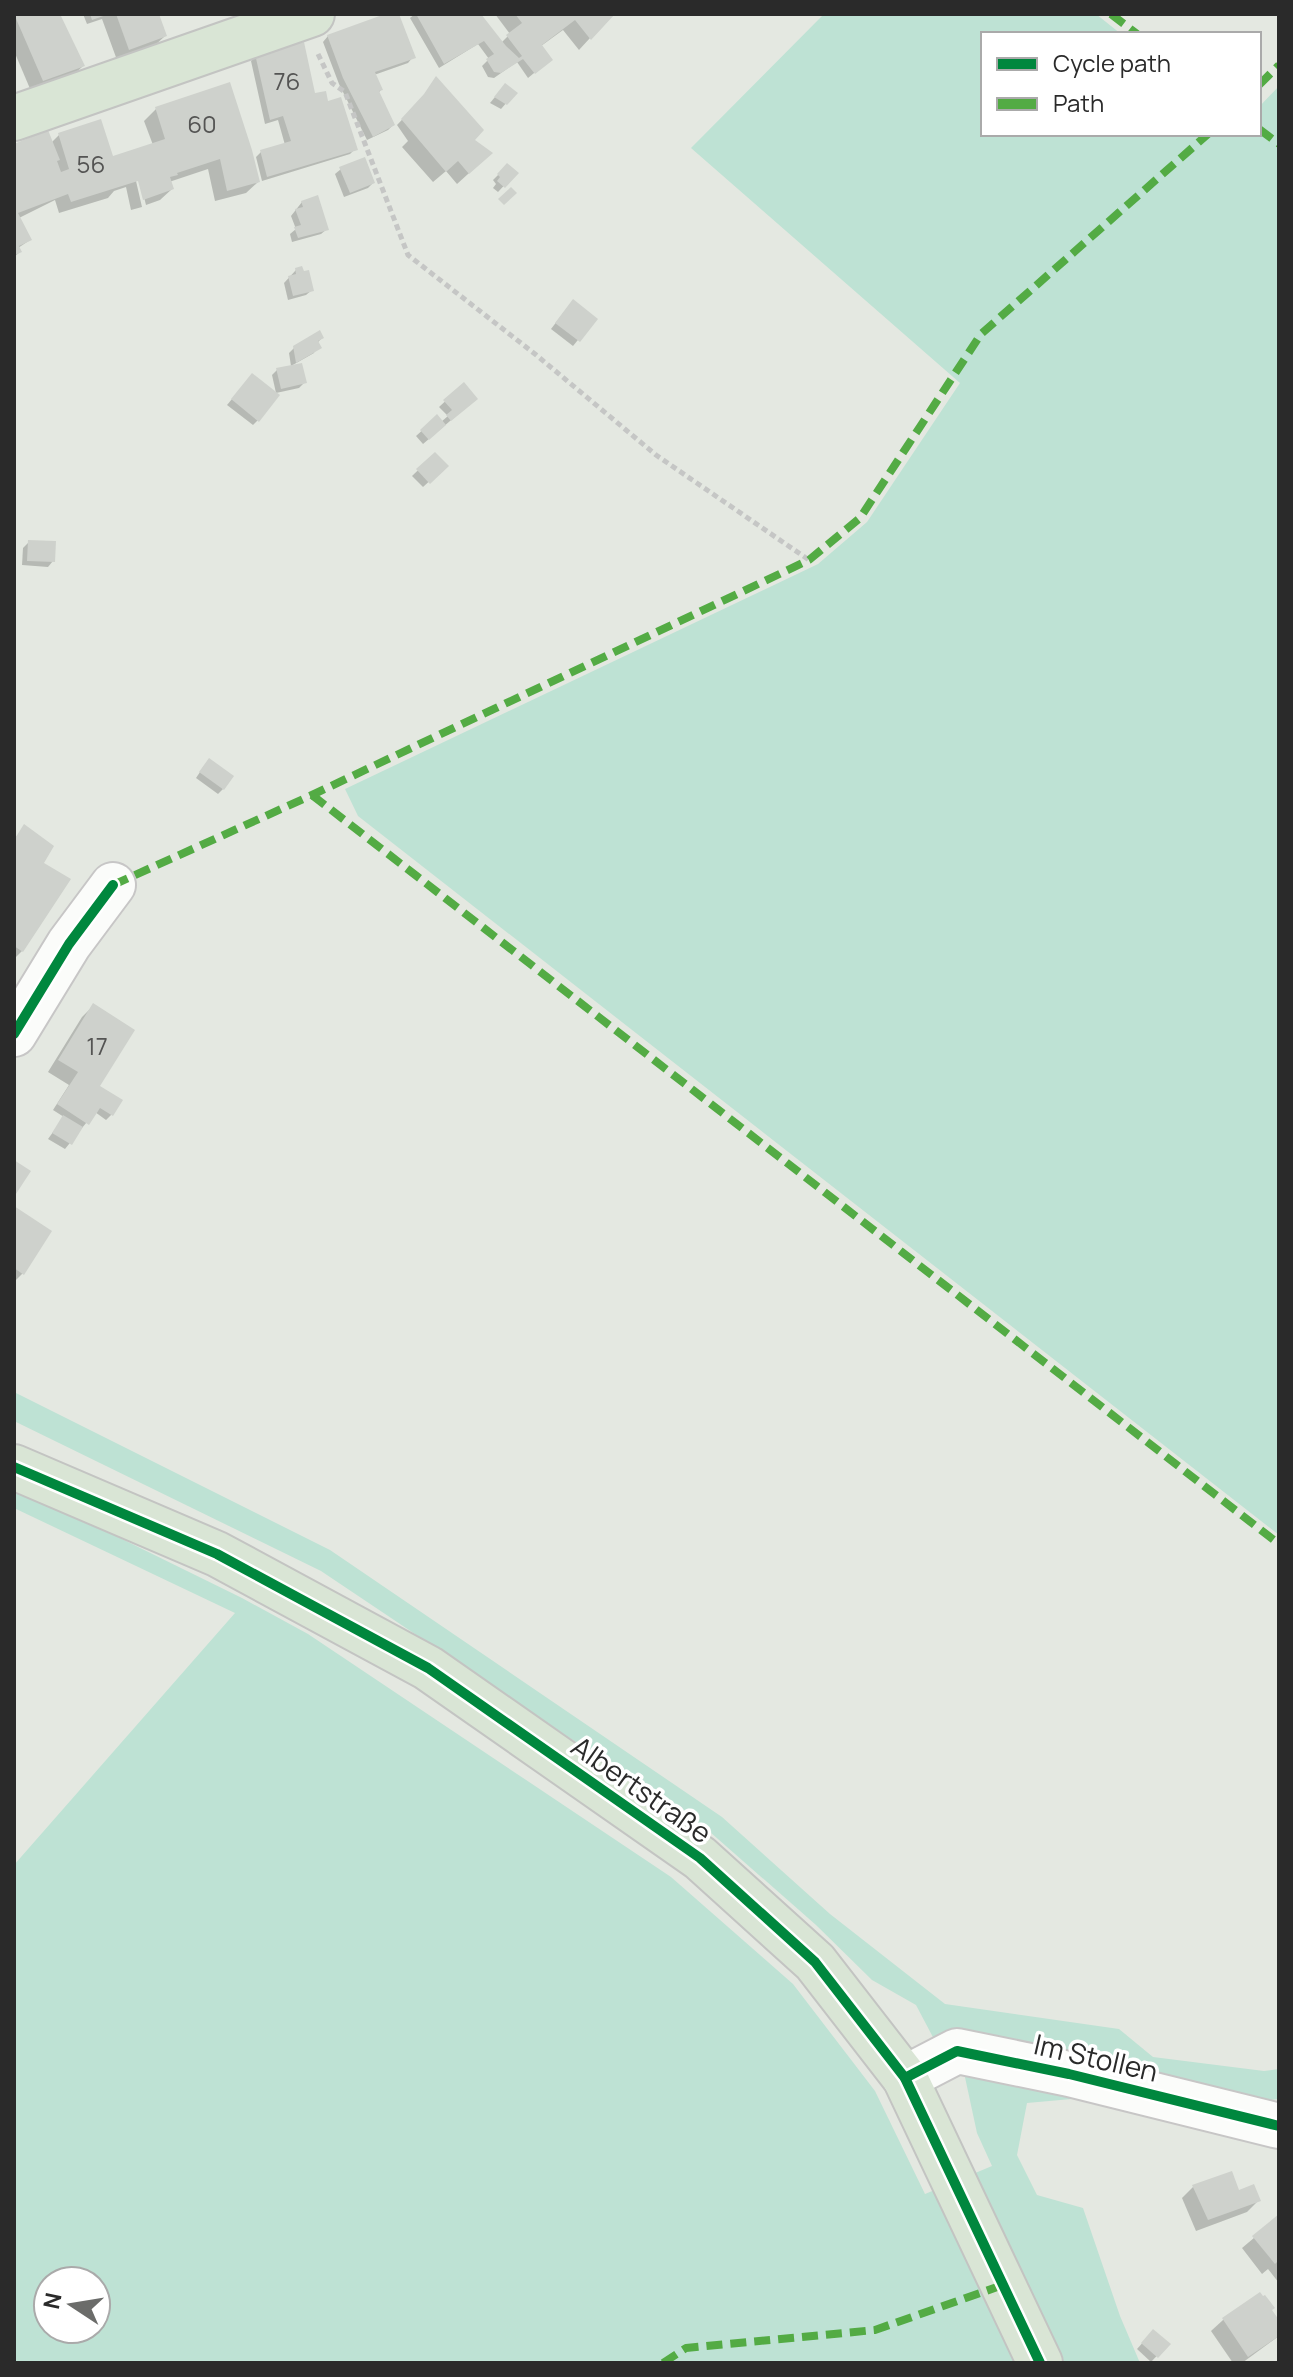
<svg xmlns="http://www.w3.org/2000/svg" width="1293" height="2377" font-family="Manrope,sans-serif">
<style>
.green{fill:#bee2d4;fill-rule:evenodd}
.shadow{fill:#0003}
.building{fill:#ced1cc}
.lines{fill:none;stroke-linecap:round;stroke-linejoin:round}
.minor-casing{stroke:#c7c6c6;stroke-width:48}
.major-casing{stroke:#c3c4c2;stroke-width:48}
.path{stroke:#c5c6c5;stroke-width:5;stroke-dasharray:6 4;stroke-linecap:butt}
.minor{stroke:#fbfcfa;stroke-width:44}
.major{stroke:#d9e5d5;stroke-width:44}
.quiet{stroke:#53ab44;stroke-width:8;stroke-dasharray:16 8;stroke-linecap:butt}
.cycleway-casing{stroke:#fff;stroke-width:15}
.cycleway{stroke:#00873e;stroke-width:10}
.labels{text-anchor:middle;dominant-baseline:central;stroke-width:7;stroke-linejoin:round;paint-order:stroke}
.number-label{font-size:24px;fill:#545453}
.street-label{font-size:28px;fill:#2a2a2a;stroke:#fff}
</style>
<rect width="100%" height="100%" fill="#e4e8e1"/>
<g class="green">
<path d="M824,14H1096L1121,34H983V134H1259V107L1279,86V1535L358,816L345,789L818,564L867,522L960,383L691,148Z"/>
<path d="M14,1392L330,1550L722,1817L830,1914L945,2004L1119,2029L1153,2057L1264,2071L1279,2069V2099L1249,2102L935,2041L916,2005L872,1980L816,1925L710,1832L321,1571L14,1421Z"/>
<path d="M14,1486L242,1598L308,1634L671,1877L793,1984L875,2091L925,2194L992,2166L977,2133L963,2068L1116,2095L1027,2103L1017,2155L1037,2195L1083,2208L1120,2316L1140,2363H14V1865L235,1613L14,1508ZM48,2281H96V2329H48Z"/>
</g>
<g class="shadow">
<path d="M14,14H58L83,66L71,77L31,91L14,51Z"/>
<path d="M83,14H157L165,36L153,47L117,60L102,19L87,24Z"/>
<path d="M391,14H396L413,57L408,63L374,75L381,90L378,93L393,125L388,130L367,140L339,84L323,42L328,36Z"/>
<path d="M415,14H478L501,43L510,34L495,14H612L579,50L563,30L541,46L545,64L528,78L517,62L494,78L488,77L482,66L489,59L478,44L439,68L410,18Z"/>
<path d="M256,56L327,104L355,149L350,154L262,181L256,157L261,152L285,145L278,120L265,124L251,61Z"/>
<path d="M500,91L515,93L501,109L490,103Z"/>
<path d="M419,102L472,140L479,164L457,184L446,171L433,182L402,147L408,141L397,125Z"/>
<path d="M156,109L258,182L246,193L215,201L208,169L169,182L172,189L160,200L146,205L139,177L136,181L142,207L131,210L126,187L114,191L108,198L59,213L55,200L19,218L30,240L18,248L20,252L14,257V145L46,133L51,143L59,135L112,161L153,145L144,121Z"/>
<path d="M507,166L516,173L498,192L493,188L496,184L493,180Z"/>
<path d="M341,169L373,183L368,188L344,197L335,174Z"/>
<path d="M302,202L327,229L321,234L292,242L290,234L296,229L291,216Z"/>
<path d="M296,270L312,290L306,295L288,300L284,283Z"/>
<path d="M568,307L595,319L573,346L551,329Z"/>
<path d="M322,338L317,343L314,353L291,366L289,353L295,347Z"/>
<path d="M277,370L304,383L299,388L276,393L272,375Z"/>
<path d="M247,381L258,420L253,425L227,405Z"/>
<path d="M463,385L470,404L423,444L416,436L437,417L441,422L448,416L439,407Z"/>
<path d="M435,454L446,466L423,487L412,476Z"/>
<path d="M29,542L53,561L48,567L22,565L23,548Z"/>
<path d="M204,766L223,789L218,794L196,778Z"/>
<path d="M24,827L41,863L22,951L14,959V840Z"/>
<path d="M93,1006L97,1087L112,1114L106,1120L95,1112L65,1149L48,1139L64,1117L53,1110L69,1085L48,1072L82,1017Z"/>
<path d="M14,1210L23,1273L14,1282Z"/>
<path d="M1193,2187L1258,2201L1247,2212L1196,2231L1182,2198Z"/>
<path d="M1279,2217V2283L1268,2269L1262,2274L1242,2248Z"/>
<path d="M1259,2295L1279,2323V2336L1242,2363H1233L1211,2331L1223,2320Z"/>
<path d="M1153,2331L1168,2344L1151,2362L1137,2349Z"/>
</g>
<g class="building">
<path d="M14,14H60L85,66L43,81Z"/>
<path d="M90,14H109L92,20Z"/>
<path d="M116,14H159L167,36L129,50Z"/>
<path d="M385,14H399L416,58L375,72L383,90L379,91L395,125L373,137L343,78L327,35Z"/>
<path d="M416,14H481L506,46L519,58L522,56L506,35L522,23L515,14H615L591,40L575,20L542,45L553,60L535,74L523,59L501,73L494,72L486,59L494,54L484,41L444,64Z"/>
<path d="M304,42L315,93L326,91L328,101L341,97L358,150L267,177L260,150L291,141L283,116L270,120L255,54Z"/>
<path d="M436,76L484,130L475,140L493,153L469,174L458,161L446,172L401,119L424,94Z"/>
<path d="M230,82L252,150L260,182L227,191L220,159L177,173L178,175L170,177L174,189L143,200L138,181L71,202L68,194L18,213L32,240L19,246L22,252L15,255L14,144L48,130L60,160L57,161L61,172L69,169L58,133L101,119L113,156L165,139L155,107Z"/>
<path d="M505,83L518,93L507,105L494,97Z"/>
<path d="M365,157L375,183L350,193L339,167Z"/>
<path d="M507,163L519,173L505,188L497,181L500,177L497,174Z"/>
<path d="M511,187L517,193L504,205L498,199Z"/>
<path d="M318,195L329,230L298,238L294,227L301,225L295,209L303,207L301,201Z"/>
<path d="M302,266L304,271L309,270L314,291L293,296L288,276L296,274L295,268Z"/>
<path d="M573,299L598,319L580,342L555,323Z"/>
<path d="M320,330L324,338L318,341L322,348L296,363L293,346Z"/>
<path d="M302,363L307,383L281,389L276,368Z"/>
<path d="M252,373L280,395L259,422L231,399Z"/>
<path d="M464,382L478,399L451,421L446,415L452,410L443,400Z"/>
<path d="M437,414L446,425L429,440L420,430Z"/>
<path d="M435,452L449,466L430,484L416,469Z"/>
<path d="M28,540L56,541L55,562L27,561Z"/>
<path d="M209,758L234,776L224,790L199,772Z"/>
<path d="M24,824L54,846L44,863L71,879L23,952L14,946V840Z"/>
<path d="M93,1003L135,1030L100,1086L123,1100L113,1116L100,1108L89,1125L57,1104L78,1072L58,1060Z"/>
<path d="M63,1115L83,1127L72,1145L52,1133Z"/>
<path d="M14,1160L31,1171L14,1197Z"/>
<path d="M14,1206L52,1231L24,1275L14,1268Z"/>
<path d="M1232,2171L1239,2190L1254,2184L1261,2201L1208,2220L1192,2185Z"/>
<path d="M1279,2214V2260L1275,2264L1252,2236Z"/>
<path d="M1260,2292L1263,2296L1265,2295L1275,2308L1272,2310L1279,2320V2336L1248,2357L1222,2318Z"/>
<path d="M1153,2329L1171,2344L1158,2358L1141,2343Z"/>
</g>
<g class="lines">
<defs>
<g id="minor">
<path d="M14,1034L69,944L113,885"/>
<path d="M905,2078L957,2051L1069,2074L1279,2126"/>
</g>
<g id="major">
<path d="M14,118L312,14"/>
<path d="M14,1467L217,1554L428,1668L700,1858L815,1962L905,2078L1040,2363"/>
</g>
</defs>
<use href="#minor" class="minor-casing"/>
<use href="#major" class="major-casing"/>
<path class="path" d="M318,54L332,83L345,92L408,255L535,354L656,455L809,560"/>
<use href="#minor" class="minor"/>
<use href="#major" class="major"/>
<g class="quiet">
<path d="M1111,14L1137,34"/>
<path d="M1259,85L1279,65"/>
<path d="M1259,129L1279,144"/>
<path d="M312,795L1279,1544"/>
<path d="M113,885L312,795L809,560L860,518L981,334L1208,134"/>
<path d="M663,2363L686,2348L875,2330L1003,2285"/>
</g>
<defs>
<g id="cycleway">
<path d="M14,1034L69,944L113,885"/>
<path d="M14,1467L217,1554L428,1668L700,1858L815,1962L905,2078L1040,2363"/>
<path d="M905,2078L957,2051L1069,2074L1279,2126"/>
</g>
</defs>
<use href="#cycleway" class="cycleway-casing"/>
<use href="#cycleway" class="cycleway"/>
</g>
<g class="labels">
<g class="number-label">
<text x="287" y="80">76</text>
<text x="202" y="123">60</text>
<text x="91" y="163">56</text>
<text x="97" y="1045">17</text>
</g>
<g class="street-label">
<text transform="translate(642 1789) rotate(35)">Albertstraße</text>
<text transform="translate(1096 2057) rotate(13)">Im Stollen</text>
</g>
</g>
<rect width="1293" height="2377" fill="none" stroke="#2a2a2a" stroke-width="32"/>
<rect x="981" y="32" width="280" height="104" fill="#ffffff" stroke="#aaaaaa" stroke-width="2"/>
<rect x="997" y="58" width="40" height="12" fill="#00873e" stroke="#aaaaaa" stroke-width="2"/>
<text x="1053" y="72" font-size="24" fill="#2a2a2a">Cycle path</text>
<rect x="997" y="98" width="40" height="12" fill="#53ab44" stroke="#aaaaaa" stroke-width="2"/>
<text x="1053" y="112" font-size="24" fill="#2a2a2a">Path</text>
<g transform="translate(72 2305) rotate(282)"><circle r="38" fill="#ffffff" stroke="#aaaaaa" stroke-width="2"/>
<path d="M0-6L14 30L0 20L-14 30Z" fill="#6b6c6a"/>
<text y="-12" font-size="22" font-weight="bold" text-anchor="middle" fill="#2a2a2a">N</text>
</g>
</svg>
